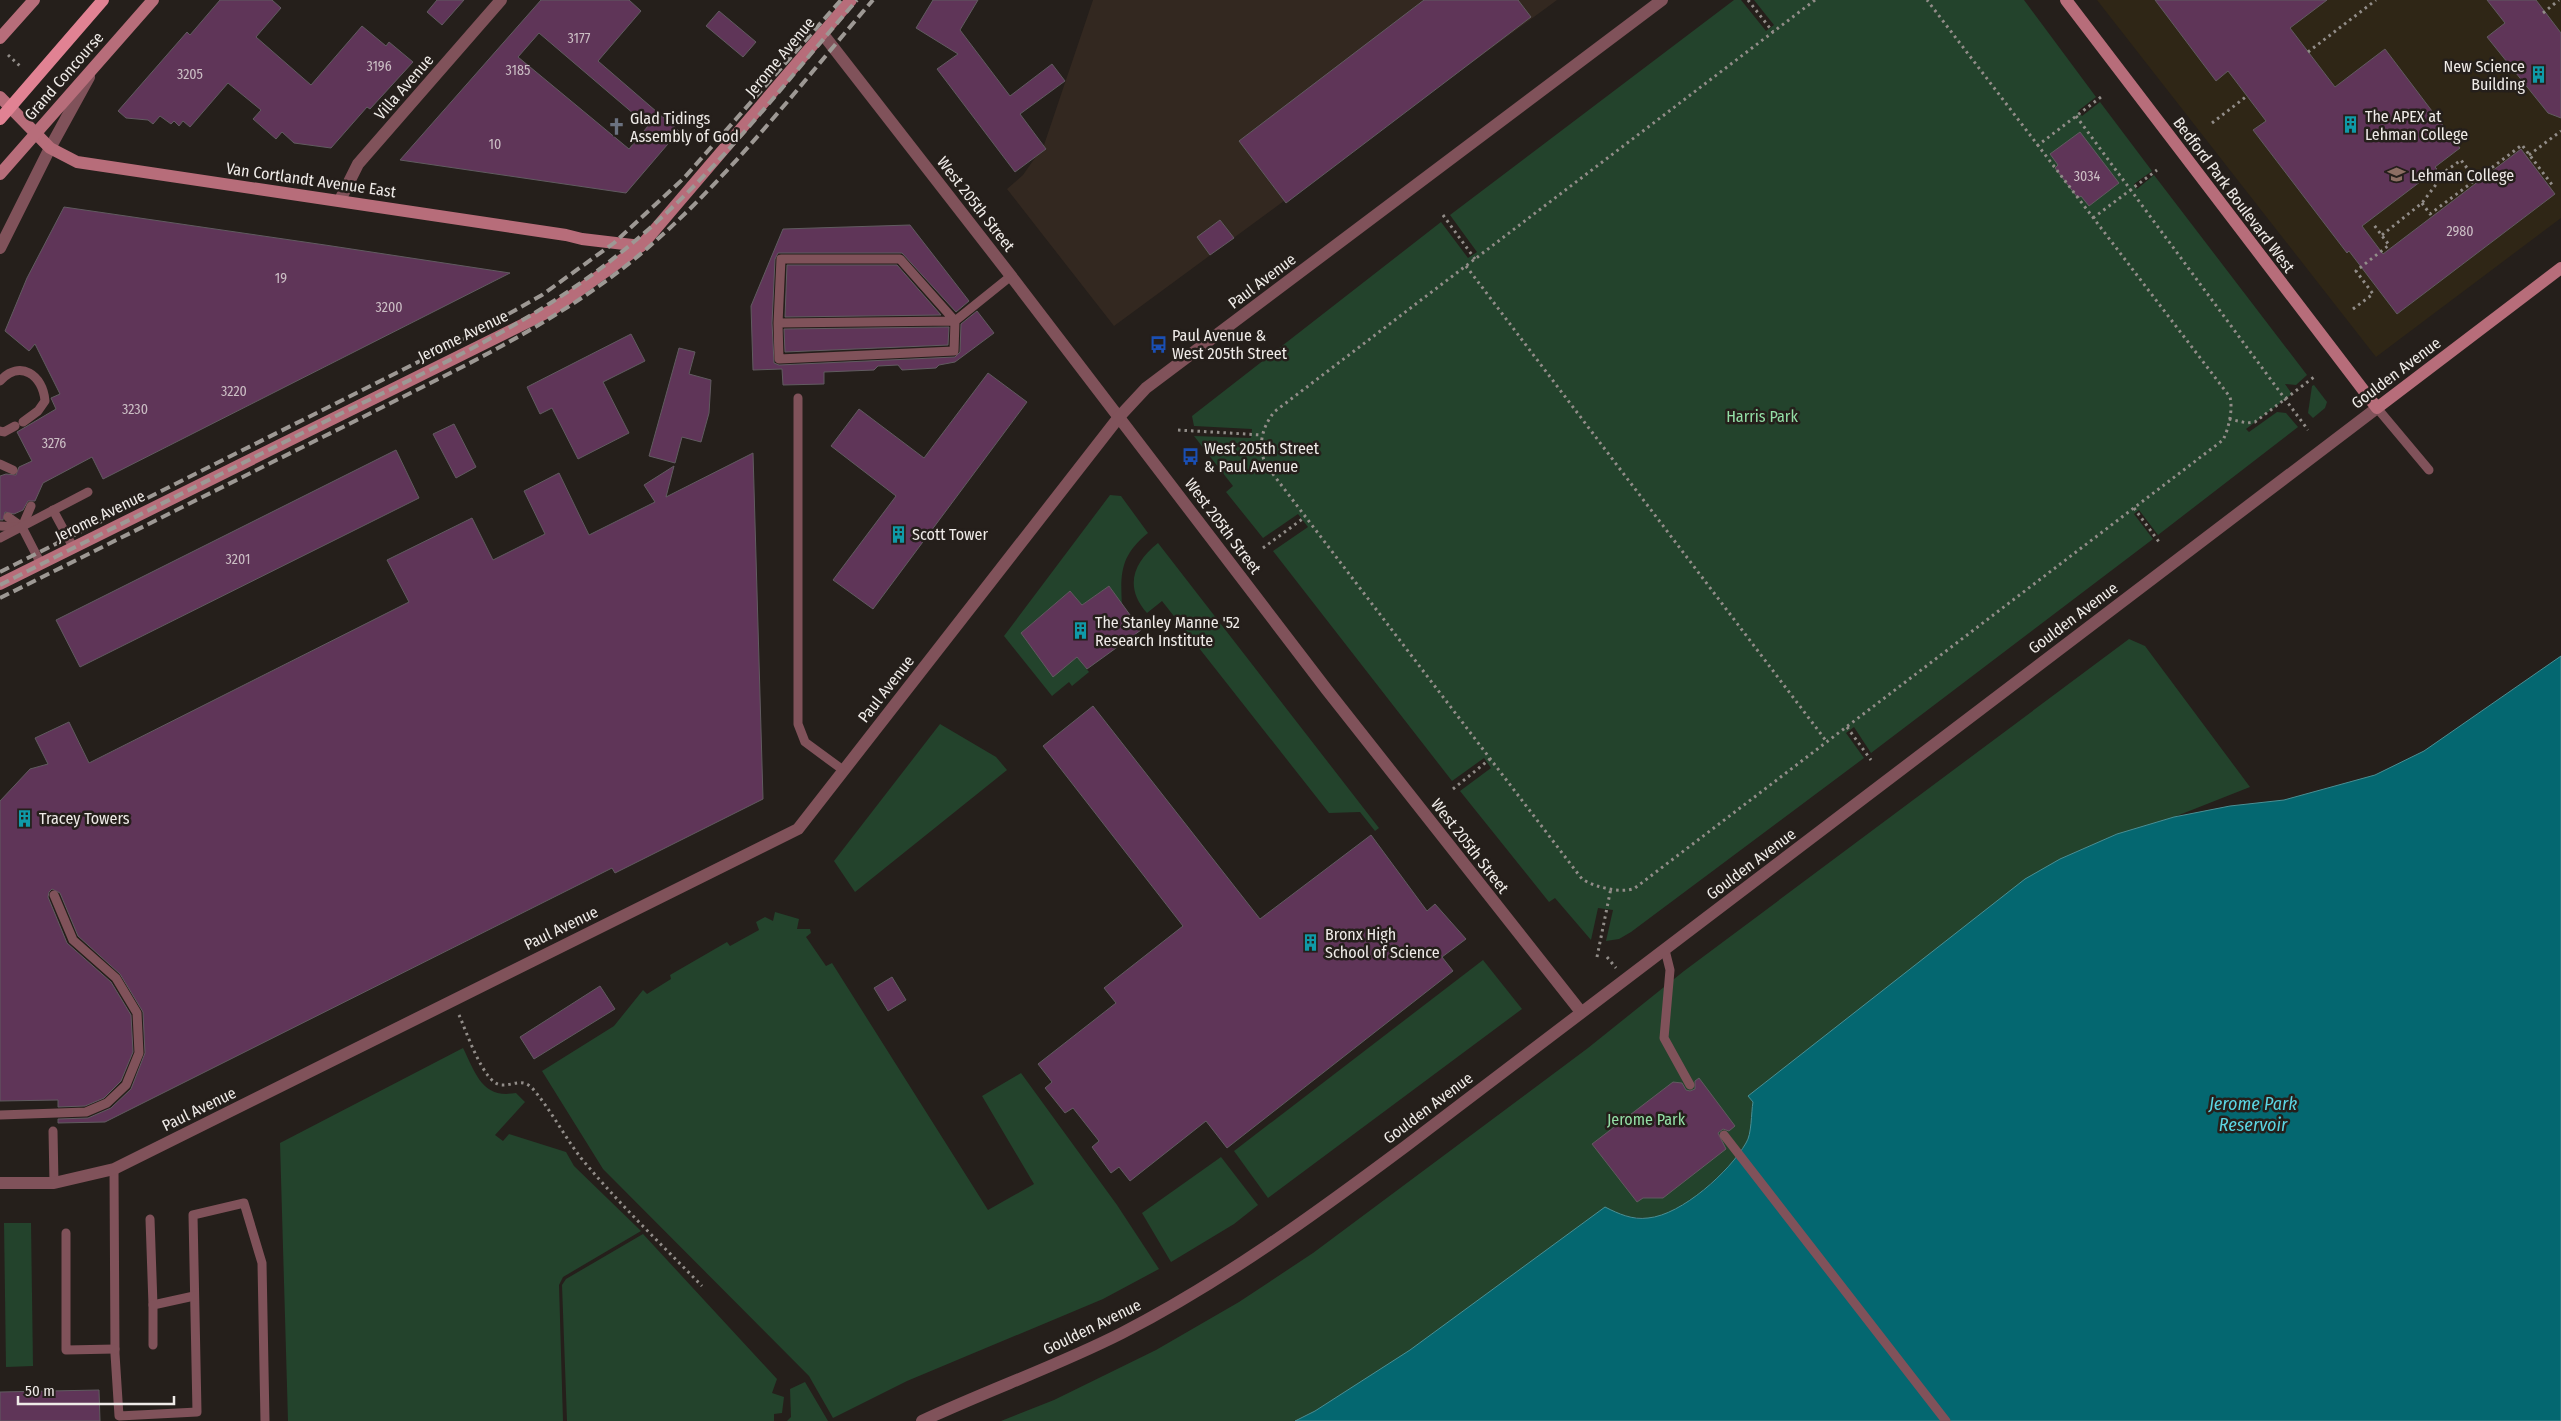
<svg xmlns="http://www.w3.org/2000/svg" width="2561" height="1421" font-family="'Fira Sans Condensed',sans-serif">
<style>
.built{fill:#332820}
.industrial{fill:#2f2616}
.green{fill:#23432c}
.water{fill:#046770;stroke:#4a8f94}
.building{fill:#5f3558;stroke:#615b60;fill-rule:evenodd}
.lines{fill:none;stroke-linecap:round;stroke-linejoin:round}
.path{stroke:#928d89;stroke-width:3;stroke-dasharray:2.5 4;stroke-linecap:butt}
.lane{stroke:#80525a;stroke-width:9}
.street{stroke:#80525a;stroke-width:12}
.secondary{stroke:#b76d7a;stroke-width:12}
.primary{stroke:#e18293;stroke-width:12}
.rail{stroke:#9d9894;stroke-width:4;stroke-dasharray:10 5;stroke-linecap:butt}
.labels{text-anchor:middle;dominant-baseline:central;stroke-width:5;stroke-linejoin:round;paint-order:stroke}
.number-label{font-size:14px;fill:#cbbec4}
.street-label{font-size:16px;fill:#efebe8;stroke:#251f1b}
.poi-label{font-size:16px;fill:#efebe8;stroke:#251f1b;text-anchor:start}
.park-label{font-size:16px;fill:#94dfa6;stroke:#251f1b}
.water-label{font-size:18px;font-style:italic;fill:#5bd5e3;stroke:#251f1b}
</style>
<rect width="100%" height="100%" fill="#251f1b"/>
<path class="built" d="M1093,0H1557L1114,326L1007,189L1023,175L1044,145Z"/>
<path class="industrial" d="M2097,0H2561V218L2376,357Z"/>
<g class="green">
<path d="M1734,0H1741L1766,31L1774,25L1754,0H2024L2096,97L2078,111L2082,116L2100,102L2152,171L2134,184L2137,189L2154,175L2307,375L2296,385L2285,384L2292,394L2246,429L2249,432L2277,412L2286,413L2298,427L2158,535L2139,510L2134,514L2153,539L1871,753L1854,727L1846,733L1864,758L1631,932L1619,939L1606,941L1613,910L1598,908L1591,940L1555,898L1549,902L1460,791L1491,768L1484,758L1452,781L1273,551L1308,527L1298,514L1263,538L1226,492L1233,486L1194,436L1251,438L1252,429L1194,426L1192,416L1441,222L1468,258L1477,252L1450,215Z"/>
<path d="M2314,385L2327,402L2325,408L2313,418L2308,413L2312,386Z"/>
<path d="M1110,495L1121,496L1148,533C1121,555 1120,572 1122,605L1109,586L1082,605L1070,591L1021,633L1053,676L1077,657L1089,672L1072,686L1069,682L1052,696L1004,636Z"/>
<path d="M1158,543L1379,828L1375,831L1360,812L1329,813L1162,601L1147,613C1124,587 1133,563 1158,543Z"/>
<path d="M2129,639L2145,646L2250,787L2174,817L2117,834L2060,859L1749,1097L1753,1102C1751,1113 1752,1134 1746,1143C1729,1171 1681,1216 1647,1218C1640,1218 1632,1217 1624,1216L1315,1411L1294,1421H1001L1054,1400L1156,1350L1239,1302L1313,1253L1588,1048L1684,971Z"/>
<path d="M940,724L996,757L1007,770L855,892L834,861Z"/>
<path d="M775,912L799,919L797,929H810L811,933L806,937L826,966L832,963L988,1210L1034,1184L982,1096L1021,1073L1117,1205L1159,1269L1103,1299L907,1381L833,1418L809,1376L603,1169L542,1071L614,1026L643,990L647,994L671,979L670,975L727,942L730,946L759,930L756,922L765,917L773,921Z"/>
<path d="M1483,960L1522,1009L1268,1198L1234,1151Z"/>
<path d="M463,1048C476,1074 482,1099 516,1093L525,1102L495,1135L503,1141L509,1134L566,1152L574,1166L641,1231L563,1277L559,1285L563,1421H288L280,1143Z"/>
<path d="M1221,1157L1258,1205L1234,1224L1171,1262L1142,1213Z"/>
<path d="M4,1223H31L33,1366L6,1367Z"/>
<path d="M643,1234L777,1379L772,1393L784,1397L782,1413L774,1414V1421H567L562,1285L566,1279Z"/>
<path d="M805,1382L828,1421H787L791,1417L790,1389Z"/>
</g>
<path class="water" d="M2561,656V1421H1295L1315,1411L1410,1350L1605,1207C1619,1214 1632,1220 1648,1218C1682,1215 1730,1171 1746,1143C1752,1134 1751,1113 1753,1102L1748,1096L2025,879L2060,859L2117,834L2174,817L2230,806L2284,800L2375,775L2424,751Z"/>
<g class="building">
<path d="M220,0H272L281,8L256,37L311,85L362,26L386,46L389,42L413,62L370,109L367,107L331,148L294,143L282,132L276,139L253,119L261,110L228,83L190,127L183,121L179,126L174,121L171,124L160,116L153,124L148,120L126,118L118,111L187,32L190,35Z"/>
<path d="M437,0H464L442,25L427,12Z"/>
<path d="M541,0H629L641,11L598,61L679,131L626,193L400,160ZM539,33L648,126L629,149L518,57Z"/>
<path d="M933,0H978L960,30L1010,96L1052,64L1065,81L1020,114L1046,149L1015,172L937,69L958,54L916,28Z"/>
<path d="M1424,0H1518L1531,17L1286,203L1239,141Z"/>
<path d="M2155,0H2327L2290,28L2335,87L2385,49L2460,148L2435,167L2437,169L2362,226L2383,254L2521,149L2555,194L2397,314L2349,251L2347,253L2253,130L2266,121L2228,71L2216,81Z"/>
<path d="M2487,0H2536L2561,33V118L2548,113L2487,37L2505,23Z"/>
<path d="M719,11L756,42L743,57L706,26Z"/>
<path d="M2080,132L2119,183L2089,206L2081,196L2078,198L2055,168L2058,165L2050,154Z"/>
<path d="M64,207L325,245L510,273L103,479L92,457L43,483L35,501H28L23,510L14,514L5,512L3,520H0V476L6,474L16,475L19,467L32,461L17,432L56,409L51,398L60,394L35,344L29,351L5,331L27,278Z"/>
<path d="M1220,220L1234,238L1210,255L1197,237Z"/>
<path d="M910,225L969,301L956,312L902,253H778L775,259L772,323L774,363L779,365L955,357L960,352L961,324L977,311L994,333L955,362L939,365L936,368L902,370L898,365L878,366L874,370L824,372V384L783,385L782,369L753,370L751,306L783,229Z"/>
<path d="M787,265H897L941,315L785,317Z"/>
<path d="M949,327L948,345L785,352L784,329Z"/>
<path d="M631,334L645,361L603,382L629,433L578,459L552,408L540,414L527,387Z"/>
<path d="M679,348L695,352L689,374L711,380L709,413L701,442L682,437L675,463L649,456Z"/>
<path d="M988,373L1027,402L873,609L833,580L896,496L831,446L859,409L924,458Z"/>
<path d="M454,424L476,467L456,478L433,434Z"/>
<path d="M396,450L419,498L80,667L56,620Z"/>
<path d="M753,453L763,799L615,873L612,868L105,1122L58,1123V1119L88,1118L111,1108L131,1089L145,1053L143,1012L120,974L78,936L60,893L52,889L49,892L48,897L67,943L111,982L131,1015L133,1052L121,1081L104,1098L85,1106L58,1107V1100L0,1101V801L30,769L48,764L35,738L69,722L89,763L409,602L387,560L472,518L493,560L545,534L524,491L559,473L589,535L655,502L644,485L674,466L666,497Z"/>
<path d="M1109,586L1141,630L1087,669L1077,657L1053,677L1021,633L1070,591L1082,605Z"/>
<path d="M1093,706L1260,919L1371,835L1427,911L1435,904L1466,939L1442,957L1453,971L1227,1148L1206,1121L1130,1181L1119,1167L1111,1173L1092,1147L1099,1141L1073,1108L1065,1113L1045,1088L1052,1082L1038,1064L1116,1003L1104,988L1183,926L1043,746Z"/>
<path d="M892,977L906,1000L888,1011L874,988Z"/>
<path d="M600,986L615,1009L534,1059L520,1037Z"/>
<path d="M1699,1078L1735,1126L1729,1131L1723,1129L1718,1133L1726,1149L1663,1198H1643L1637,1202L1592,1144L1673,1082L1682,1083L1686,1090L1690,1091L1695,1089V1081Z"/>
<path d="M99,1390L100,1421H0V1392Z"/>
</g>
<g class="lines">
<g class="path">
<path d="M1748,0L1773,32"/>
<path d="M1815,0L1274,412C1262,428 1257,446 1266,465L1582,879C1594,887 1622,894 1635,888L2223,440C2229,428 2233,409 2230,397L1927,0"/>
<path d="M2543,13L2559,0"/>
<path d="M2308,52L2376,0"/>
<path d="M8,55L20,66"/>
<path d="M2076,116L2308,430"/>
<path d="M2212,123L2247,96"/>
<path d="M2037,146L2101,97"/>
<path d="M2529,155L2561,131"/>
<path d="M2422,203L2430,214L2522,145L2553,186"/>
<path d="M1443,215L1475,259"/>
<path d="M2093,218L2157,170"/>
<path d="M2382,235L2422,203L2447,170L2461,160L2476,180"/>
<path d="M1466,266L1827,742"/>
<path d="M2353,309L2373,294L2356,271L2389,245L2374,225"/>
<path d="M2229,419L2247,423L2255,422L2314,377"/>
<path d="M1178,430L1262,435"/>
<path d="M2134,508L2159,542"/>
<path d="M1263,548L1305,517"/>
<path d="M1847,727L1871,760"/>
<path d="M1453,789L1490,759"/>
<path d="M1597,957L1611,888"/>
<path d="M1607,957L1616,968"/>
<path d="M459,1015C466,1030 483,1083 501,1085C513,1086 522,1077 533,1089C551,1110 564,1136 581,1158C618,1203 661,1244 702,1286"/>
</g>
<g class="lane">
<path d="M778,323L781,259H900L955,321L954,351L779,359L778,323L955,321L1011,276"/>
<path d="M0,381C20,359 43,375 45,401L38,411L23,422"/>
<path d="M798,398V724L805,742L843,770"/>
<path d="M2377,408L2429,470"/>
<path d="M0,431L4,432L15,426"/>
<path d="M0,464L13,470"/>
<path d="M53,510L73,547"/>
<path d="M8,517L22,527L41,564"/>
<path d="M0,526L19,527"/>
<path d="M22,527L31,506"/>
<path d="M0,538L88,492"/>
<path d="M1665,950L1670,970L1664,1038L1690,1085"/>
<path d="M0,1115L86,1112L107,1103L126,1085L139,1053L137,1013L116,978L73,940L54,895"/>
<path d="M53,1131L54,1183"/>
<path d="M1724,1135L1946,1421"/>
<path d="M114,1169L115,1354L119,1416L197,1412L193,1215L244,1203L262,1263L265,1421"/>
<path d="M150,1219L153,1305"/>
<path d="M66,1233V1350L115,1349"/>
<path d="M153,1345V1305L194,1296"/>
</g>
<g class="street">
<path d="M822,33L1011,276L1327,690L1581,1012"/>
<path d="M340,200L358,164L501,0"/>
<path d="M0,248L50,148L89,77"/>
<path d="M0,1183H54L114,1169L798,829L1119,417L1146,388L1662,0"/>
<path d="M922,1421C988,1390 1057,1366 1122,1333C1223,1281 1315,1214 1406,1146L2377,408"/>
</g>
<g class="secondary">
<path d="M2066,0L2377,408L2561,268"/>
<path d="M0,38L34,0"/>
<path d="M0,97L50,148L77,162L566,235L582,239L641,246"/>
<path d="M0,174L153,0"/>
<path d="M0,584L552,310L641,246L851,0"/>
</g>
<path class="primary" d="M0,119L103,0"/>
<g class="rail">
<path d="M0,572L464,339L542,295L614,243L684,178L841,0"/>
<path d="M0,585C113,528 227,471 340,414C436,367 535,322 619,254C710,182 781,87 857,0"/>
<path d="M0,598C119,539 238,479 357,420C451,372 549,328 632,261C722,188 797,88 873,0"/>
</g>
</g>
<defs>
<symbol id="building-bare" viewBox="-9 -9 18 18"><path d="M-4-6H4V6H1V3H-1V6H-4ZM-2.5-4.3h1.7v1.8h-1.7ZM.8-4.3h1.7v1.8H.8ZM-2.5-1h1.7V.8h-1.7ZM.8-1h1.7V.8H.8Z" fill="#0f9aa8" stroke="#251f1b" stroke-width="2.5" paint-order="stroke"/></symbol>
<symbol id="church-bare" viewBox="-9 -9 18 18"><path d="M-1.2-6h2.4v3.5h3.3v2.4h-3.3V6h-2.4V-.1h-3.3v-2.4h3.3Z" fill="#6b7280" stroke="#251f1b" stroke-width="2.5" paint-order="stroke"/></symbol>
<symbol id="university-bare" viewBox="-9 -9 18 18"><path d="M0-5L7-2L0 1L-7-2ZM-4 1L0 2.5L4 1V4Q0 6-4 4Z" fill="#8d6e63" stroke="#251f1b" stroke-width="2.5" paint-order="stroke"/></symbol>
<symbol id="bus-bare" viewBox="-9 -9 18 18"><path d="M-5-6H5V4H4V6H2V4H-2V6H-4V4H-5ZM-3.5-4V0h7V-4ZM-3.5 1.2v1.5H-2V1.2ZM2 1.2v1.5H3.5V1.2Z" fill="#1a4fb4" stroke="#251f1b" stroke-width="2.5" paint-order="stroke"/></symbol>
</defs>
<g fill-rule="evenodd">
<use href="#building-bare" x="2526" y="62" width="25" height="25"/>
<use href="#building-bare" x="2338" y="112" width="25" height="25"/>
<use href="#church-bare" x="604" y="114" width="25" height="25"/>
<use href="#university-bare" x="2384" y="162" width="25" height="25"/>
<use href="#bus-bare" x="1146" y="332" width="25" height="25"/>
<use href="#bus-bare" x="1178" y="444" width="25" height="25"/>
<use href="#building-bare" x="886" y="522" width="25" height="25"/>
<use href="#building-bare" x="1068" y="618" width="25" height="25"/>
<use href="#building-bare" x="12" y="806" width="25" height="25"/>
<use href="#building-bare" x="1298" y="930" width="25" height="25"/>
</g>
<g class="labels">
<g class="number-label">
<text x="579" y="38">3177</text>
<text x="379" y="66">3196</text>
<text x="518" y="70">3185</text>
<text x="190" y="74">3205</text>
<text x="495" y="144">10</text>
<text x="2087" y="176">3034</text>
<text x="2460" y="231">2980</text>
<text x="281" y="278">19</text>
<text x="389" y="307">3200</text>
<text x="234" y="391">3220</text>
<text x="135" y="409">3230</text>
<text x="54" y="443">3276</text>
<text x="238" y="559">3201</text>
</g>
<g class="street-label">
<text transform="translate(780 57) rotate(-50)">Jerome Avenue</text>
<text transform="translate(64 76) rotate(-49)">Grand Concourse</text>
<text transform="translate(404 87) rotate(-49)">Villa Avenue</text>
<text transform="translate(311 180) rotate(8)">Van Cortlandt Avenue East</text>
<text transform="translate(2234 195) rotate(53)">Bedford Park Boulevard West</text>
<text transform="translate(976 204) rotate(52)">West 205th Street</text>
<text transform="translate(1262 281) rotate(-37)">Paul Avenue</text>
<text transform="translate(463 336) rotate(-26)">Jerome Avenue</text>
<text transform="translate(2396 373) rotate(-37)">Goulden Avenue</text>
<text transform="translate(100 516) rotate(-26)">Jerome Avenue</text>
<text transform="translate(1223 526) rotate(53)">West 205th Street</text>
<text transform="translate(2073 618) rotate(-37)">Goulden Avenue</text>
<text transform="translate(886 689) rotate(-52)">Paul Avenue</text>
<text transform="translate(1470 846) rotate(52)">West 205th Street</text>
<text transform="translate(1751 864) rotate(-37)">Goulden Avenue</text>
<text transform="translate(561 928) rotate(-26)">Paul Avenue</text>
<text transform="translate(1428 1108) rotate(-37)">Goulden Avenue</text>
<text transform="translate(199 1109) rotate(-26)">Paul Avenue</text>
<text transform="translate(1092 1327) rotate(-26)">Goulden Avenue</text>
</g>
<g class="poi-label">
<text x="2525" y="66" text-anchor="end">New Science<tspan x="2525" dy="18">Building</tspan></text>
<text x="2365" y="116">The APEX at<tspan x="2365" dy="18">Lehman College</tspan></text>
<text x="630" y="118">Glad Tidings<tspan x="630" dy="18">Assembly of God</tspan></text>
<text x="2411" y="175">Lehman College</text>
<text x="1172" y="335">Paul Avenue &amp;<tspan x="1172" dy="18">West 205th Street</tspan></text>
<text x="1204" y="448">West 205th Street<tspan x="1204" dy="18">&amp; Paul Avenue</tspan></text>
<text x="912" y="534">Scott Tower</text>
<text x="1095" y="622">The Stanley Manne '52<tspan x="1095" dy="18">Research Institute</tspan></text>
<text x="39" y="818">Tracey Towers</text>
<text x="1325" y="934">Bronx High<tspan x="1325" dy="18">School of Science</tspan></text>
</g>
<g class="park-label">
<text x="1762" y="416">Harris Park</text>
<text x="1646" y="1119">Jerome Park</text>
</g>
<g class="water-label">
<text x="2253" y="1104">Jerome Park<tspan x="2253" dy="21">Reservoir</tspan></text>
</g>
</g>
<path d="M18 1396v8h156v-8" fill="none" stroke="#efebe8" stroke-width="2.5"/>
<text x="25" y="1396" font-size="15" fill="#efebe8" stroke="#251f1b" stroke-width="4" paint-order="stroke">50 m</text>
</svg>
